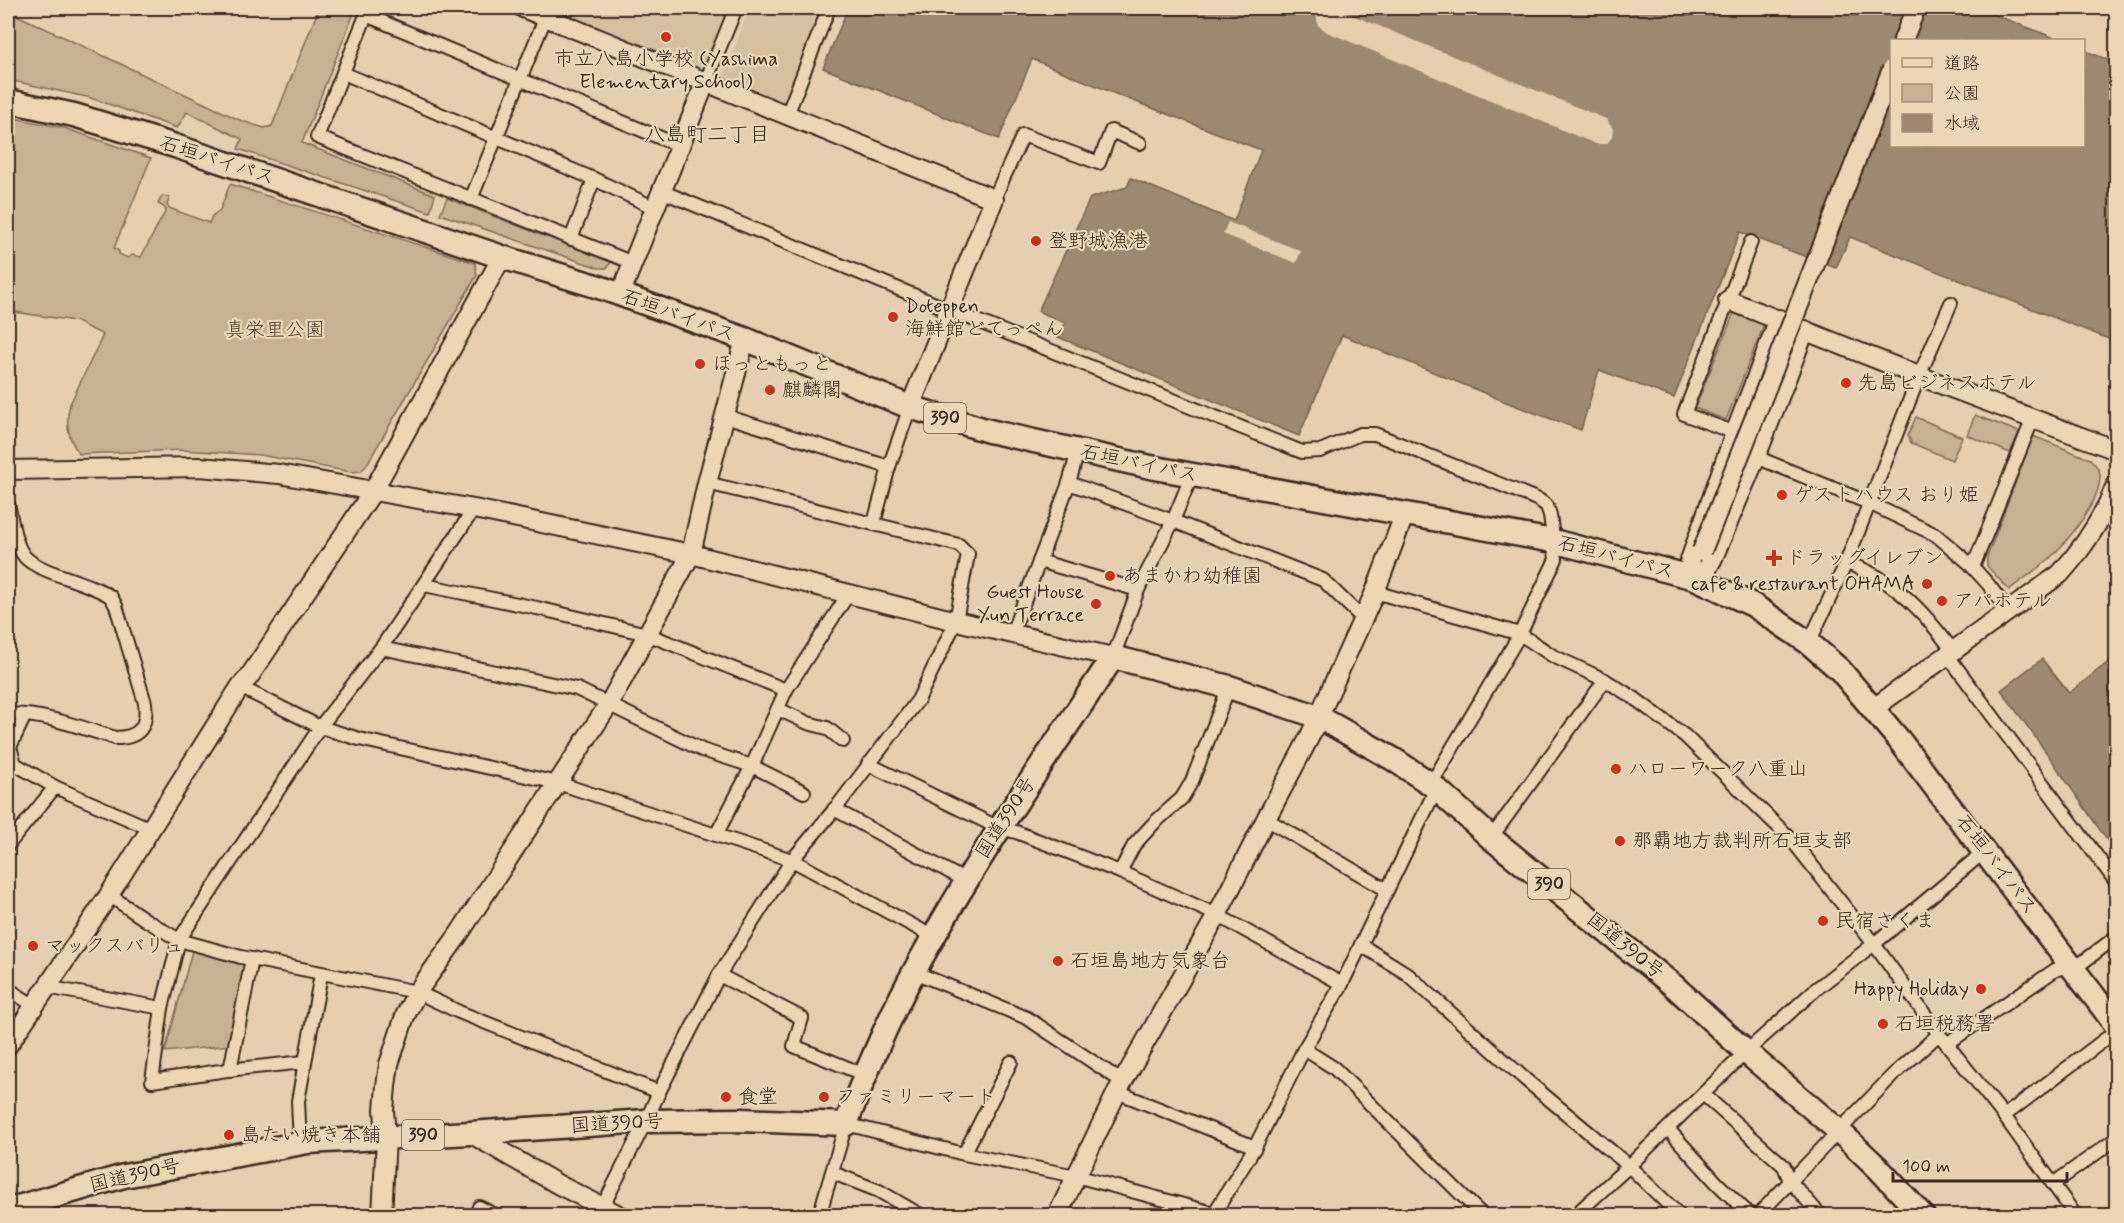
<svg xmlns="http://www.w3.org/2000/svg" width="2124" height="1223" font-family="Mynerve,'Klee One',sans-serif">
<style>
.built{fill:#d6c0a2}
.green{fill:#c6b195;stroke:#806e5a;stroke-width:1.5}
.water{fill:#9d8972;stroke:#766350;stroke-width:1.5}
.pier{fill:#e6cfb0}
.lines{fill:none;stroke-linecap:round;stroke-linejoin:round}
.street-casing{stroke:#3b2a1e;stroke-width:16}
.secondary-casing{stroke:#3b2a1e;stroke-width:22}
.highway-casing{stroke:#3b2a1e;stroke-width:27}
.street{stroke:#edd6b6;stroke-width:12}
.secondary{stroke:#edd6b6;stroke-width:18}
.highway{stroke:#edd6b6;stroke-width:22}
.secondary-bridge-casing{stroke:#3b2a1e;stroke-width:22;stroke-linecap:butt}
.secondary-bridge{stroke:#edd6b6;stroke-width:18}
.poi-dot{fill:#c8321e;stroke:#edd6b6;stroke-width:2}
.labels{text-anchor:middle;dominant-baseline:central;stroke-width:4.5;stroke-linejoin:round;paint-order:stroke}
.shield{fill:#edd6b6;stroke:#705e4c;stroke-width:1.5}
.shield-label{font-size:18px;font-weight:bold;fill:#3b2a1e}
.poi-label{font-size:20px;fill:#3b2a1e;stroke:#edd6b6;text-anchor:start}
.street-label{font-size:20px;fill:#3b2a1e;stroke:#edd6b6}
.park-label{font-size:20px;fill:#503e30;stroke:#edd6b6}
.neighbourhood-label{font-size:21px;fill:#3b2a1e;stroke:#edd6b6}
</style>
<rect width="100%" height="100%" fill="#e6cfb0"/>
<filter id="ink" filterUnits="userSpaceOnUse"><feTurbulence type="fractalNoise" baseFrequency=".0167" numOctaves="2"/><feDisplacementMap in="SourceGraphic" scale="12" xChannelSelector="R" yChannelSelector="G"/><feConvolveMatrix kernelMatrix="1 2 1 2 8 2 1 2 1" color-interpolation-filters="sRGB"/></filter>
<g filter="url(#ink)">
<g class="built">
<path d="M541,8H730L707,66L698,71Z"/>
<path d="M750,8H823L785,103L723,77Z"/>
</g>
<g class="green">
<path d="M319,8H356L302,143L435,195L430,212L238,149L242,139L187,112L177,128L91,98L8,80V11L242,121L264,128L272,126Z"/>
<path d="M8,117L64,128L151,158L114,248L119,251V254L128,258L132,255L141,257L166,210L164,207L158,204L162,196L170,197L167,205L169,208L209,223L212,216L220,210L230,184L475,263L477,275L366,466L361,471L351,472L260,455L182,450L79,454C68,438 65,424 70,404L103,335L75,321L8,311Z"/>
<path d="M447,198L611,262L607,268H599L440,214Z"/>
<path d="M1736,308L1766,320L1726,420L1695,408Z"/>
<path d="M1975,415L2019,432L2010,453L1967,435Z"/>
<path d="M1916,417L1962,437L1952,460L1911,443L1908,435Z"/>
<path d="M2033,436L2090,459C2094,463 2099,467 2100,474C2102,500 2067,542 2049,559C2036,570 2022,580 2009,590L1987,566V557Z"/>
<path d="M193,947L248,961L231,1045L165,1052Z"/>
</g>
<g class="water">
<path d="M848,8H1977L2060,40H1892V146H2084V50L2116,63V342L1850,237L1836,268L1740,232L1674,398L1599,370L1581,430L1516,406L1342,335L1299,436L1058,337L1065,323L1038,311L1090,198L1127,187L1131,178L1234,221L1261,150L1123,97L1032,59L999,139L823,68Z"/>
<path d="M2116,656V853L2046,752L2001,690L2042,659L2069,693Z"/>
</g>
<g class="pier">
<path d="M1321,8H1335L1606,119L1613,129L1612,137L1607,144H1596L1327,32L1318,25L1316,15Z"/>
<path d="M1228,222L1301,251L1296,263L1223,234Z"/>
</g>
<g class="lines">
<defs>
<g id="street">
<path d="M369,8L317,137L623,259"/>
<path d="M366,15L680,146"/>
<path d="M343,73L594,179L655,208"/>
<path d="M706,81L736,8"/>
<path d="M787,115L829,8"/>
<path d="M661,191L940,306L1302,452L1320,451L1360,434H1375L1539,500L1547,506L1550,515L1556,559L1520,634L1431,784"/>
<path d="M471,199L546,16"/>
<path d="M994,199L1023,135L1099,163L1111,131L1140,143"/>
<path d="M571,239L594,179"/>
<path d="M725,416L889,467"/>
<path d="M1741,435L1684,414L1751,242"/>
<path d="M1756,457L1869,503L1936,535L1969,563L1988,584L2009,612"/>
<path d="M1069,483L1173,521L1323,580L1363,619"/>
<path d="M8,504C12,520 14,544 25,557C39,573 91,582 111,597L116,606L145,703C148,727 139,738 115,738C80,727 45,714 8,714"/>
<path d="M874,523L889,467L910,407"/>
<path d="M1039,561L1138,590"/>
<path d="M1846,563C1894,578 1924,612 1953,651"/>
<path d="M1973,567L2033,418"/>
<path d="M424,585L537,608L647,634L786,690"/>
<path d="M1375,592L1520,634L1553,656L1605,680L1634,698L1685,736L1791,839L1874,944L1939,1034L2004,1116L2076,1216"/>
<path d="M1012,633L1069,483L1078,451"/>
<path d="M1809,643L1846,563L1919,376L1951,303"/>
<path d="M381,648L577,689L702,750L752,766L804,792"/>
<path d="M1948,656L2116,882"/>
<path d="M1113,657L1138,590L1173,521L1192,475"/>
<path d="M240,687L320,727L359,739L558,783L792,860L934,937"/>
<path d="M778,709L808,723L827,728L843,741"/>
<path d="M25,715L10,747L15,764L55,787L149,828"/>
<path d="M868,764L999,828L1016,832L1120,872L1217,915L1342,984"/>
<path d="M834,809L966,881"/>
<path d="M1266,819L1387,890"/>
<path d="M716,835L752,766L786,690L849,593"/>
<path d="M1491,838L1605,680"/>
<path d="M8,845L55,787"/>
<path d="M1120,872L1134,845L1154,823L1182,798L1192,781L1229,687"/>
<path d="M109,895L146,920L179,940L241,957L417,992L459,1012L659,1092"/>
<path d="M1361,945L1406,973L1526,1080L1629,1166L1680,1216"/>
<path d="M914,972L1027,1018L1123,1082"/>
<path d="M719,975L802,1018L794,1046L865,1075"/>
<path d="M46,987L162,1008"/>
<path d="M8,989L33,1005"/>
<path d="M1948,1043L2055,970L2083,962L2116,937"/>
<path d="M1304,1049L1334,1068L1483,1216"/>
<path d="M304,1062L227,1070L152,1081L162,1008L179,940L320,727L381,648L474,509"/>
<path d="M230,1070L252,959"/>
<path d="M1117,1092L1255,1147"/>
<path d="M1703,1094L1784,1166L1790,1181L1821,1216"/>
<path d="M2004,1116L2116,1031"/>
<path d="M1668,1129L1717,1183L1751,1216"/>
<path d="M300,1143L298,1101L321,974"/>
<path d="M964,1154L1011,1062"/>
<path d="M833,1173L879,1191L922,1216"/>
<path d="M2053,1184L2116,1139"/>
<path d="M1215,1212L1255,1147L1304,1049L1342,984L1436,789"/>
<path d="M476,1216L479,1207L497,1216"/>
<path d="M598,1216L646,1121L659,1092L719,975L792,860L839,804L918,700L956,621L968,554L959,545L707,483"/>
<path d="M819,1216L846,1124L964,1154L1076,1176L1224,1216"/>
<path d="M1574,1216L1629,1166L1746,1052L1816,989L1874,944L1985,851"/>
<path d="M1757,1216L1892,1076L1939,1034"/>
</g>
<g id="secondary">
<path d="M523,8L994,199L910,407"/>
<path d="M1903,40L1916,8"/>
<path d="M620,295L706,81"/>
<path d="M1728,300L1919,376L2116,450"/>
<path d="M8,470L200,467L279,474L474,509L691,554L956,621L1113,657"/>
<path d="M1695,578L1690,560L1735,433L1779,319"/>
<path d="M1695,578L1706,571L1713,558L1756,457L1805,330"/>
<path d="M1874,708L2060,574C2084,547 2103,519 2116,485"/>
<path d="M8,1045L109,895L240,687L249,677L373,491L502,257"/>
<path d="M470,1133L559,1185L621,1216"/>
<path d="M382,1216L386,1137L384,1110L386,1086L389,1064L405,1016L417,992L457,937L609,704L691,554L707,483L745,339"/>
<path d="M1057,1216L1117,1092L1217,915L1266,819L1309,738L1375,592L1405,513"/>
</g>
<g id="highway">
<path d="M8,101L74,115L175,146L502,257L599,287L745,339L910,407L989,431L1155,468L1553,541L1695,578L1753,605L1809,643L1840,670L1900,741L2116,1025"/>
<path d="M8,1210L124,1176L308,1142L470,1133L646,1121L741,1120L846,1124C866,1072 888,1019 915,970C974,861 1045,760 1113,657L1229,687L1319,717L1393,759L1431,784L1491,838L1674,986L1746,1052L1840,1132L1877,1167L1923,1216"/>
</g>
</defs>
<use href="#street" class="street-casing"/>
<use href="#secondary" class="secondary-casing"/>
<use href="#highway" class="highway-casing"/>
<use href="#street" class="street"/>
<use href="#secondary" class="secondary"/>
<use href="#highway" class="highway"/>
<defs>
<path id="secondary-bridge" d="M1702,551L1892,69"/>
</defs>
<use href="#secondary-bridge" class="secondary-bridge-casing"/>
<use href="#secondary-bridge" class="secondary-bridge"/>
</g>
</g>
<g class="poi-dot">
<circle cx="666" cy="37" r="6"/>
<circle cx="1036" cy="241" r="6"/>
<circle cx="893" cy="317" r="6"/>
<circle cx="700" cy="364" r="6"/>
<circle cx="1846" cy="383" r="6"/>
<circle cx="770" cy="390" r="6"/>
<circle cx="1782" cy="495" r="6"/>
<path d="M1771 549h6v6h6v6h-6v6h-6v-6h-6v-6h6z"/>
<circle cx="1110" cy="576" r="6"/>
<circle cx="1927" cy="584" r="6"/>
<circle cx="1942" cy="601" r="6"/>
<circle cx="1096" cy="604" r="6"/>
<circle cx="1616" cy="769" r="6"/>
<circle cx="1620" cy="841" r="6"/>
<circle cx="1823" cy="921" r="6"/>
<circle cx="33" cy="946" r="6"/>
<circle cx="1058" cy="961" r="6"/>
<circle cx="1981" cy="989" r="6"/>
<circle cx="1883" cy="1024" r="6"/>
<circle cx="726" cy="1097" r="6"/>
<circle cx="824" cy="1097" r="6"/>
<circle cx="229" cy="1135" r="6"/>
</g>
<g class="labels">
<g class="shield">
<rect x="924" y="403" width="42" height="30" rx="4.5"/>
<rect x="1528" y="869" width="42" height="30" rx="4.5"/>
<rect x="402" y="1120" width="42" height="30" rx="4.5"/>
</g>
<g class="shield-label">
<text x="945" y="418">390</text>
<text x="1549" y="884">390</text>
<text x="423" y="1135">390</text>
</g>
<g class="poi-label">
<text x="666" y="59" text-anchor="middle">市立八島小学校 (Yashima<tspan x="666" dy="23">Elementary School)</tspan></text>
<text x="1048" y="241">登野城漁港</text>
<text x="905" y="306">Doteppen<tspan x="905" dy="23">海鮮館どてっぺん</tspan></text>
<text x="712" y="364">ほっともっと</text>
<text x="1858" y="383">先島ビジネスホテル</text>
<text x="782" y="390">麒麟閣</text>
<text x="1794" y="495">ゲストハウス おり姫</text>
<text x="1786" y="558">ドラッグイレブン</text>
<text x="1122" y="576">あまかわ幼稚園</text>
<text x="1915" y="584" text-anchor="end">cafe &amp; restaurant OHAMA</text>
<text x="1084" y="592" text-anchor="end">Guest House<tspan x="1084" dy="23">Yun Terrace</tspan></text>
<text x="1954" y="601">アパホテル</text>
<text x="1628" y="769">ハローワーク八重山</text>
<text x="1632" y="841">那覇地方裁判所石垣支部</text>
<text x="1835" y="921">民宿さくま</text>
<text x="45" y="946">マックスバリュ</text>
<text x="1070" y="961">石垣島地方気象台</text>
<text x="1969" y="989" text-anchor="end">Happy Holiday</text>
<text x="1895" y="1024">石垣税務署</text>
<text x="738" y="1097">食堂</text>
<text x="836" y="1097">ファミリーマート</text>
<text x="241" y="1135">島たい焼き本舗</text>
</g>
<g class="street-label">
<text transform="translate(217 161) rotate(18)">石垣バイパス</text>
<text transform="translate(678 316) rotate(20)">石垣バイパス</text>
<text transform="translate(1139 464) rotate(12)">石垣バイパス</text>
<text transform="translate(1616 558) rotate(15)">石垣バイパス</text>
<text transform="translate(1006 818) rotate(-57)">国道390号</text>
<text transform="translate(1996 865) rotate(53)">石垣バイパス</text>
<text transform="translate(1625 946) rotate(39)">国道390号</text>
<text transform="translate(617 1124) rotate(-3)">国道390号</text>
<text transform="translate(135 1176) rotate(-13)">国道390号</text>
</g>
<g class="park-label">
<text x="275" y="330">真栄里公園</text>
</g>
<g class="neighbourhood-label">
<text x="707" y="135">八島町二丁目</text>
</g>
</g>
<rect width="2124" height="1223" fill="none" stroke="#edd6b6" stroke-width="30"/>
<rect x="15" y="15" width="2094" height="1193" fill="none" stroke="#3b2a1e" stroke-width="2" filter="url(#ink)"/>
<rect x="1890" y="39" width="195" height="108" fill="#edd6b6" stroke="#a69179" stroke-width="1.5"/>
<rect x="1902" y="58" width="30" height="9" fill="#edd6b6" stroke="#a69179" stroke-width="1.5"/>
<text x="1944" y="69" font-size="18" fill="#3b2a1e">道路</text>
<rect x="1902" y="84" width="30" height="18" fill="#c6b195" stroke="#a69179" stroke-width="1.5"/>
<text x="1944" y="99" font-size="18" fill="#3b2a1e">公園</text>
<rect x="1902" y="114" width="30" height="18" fill="#9d8972" stroke="#a69179" stroke-width="1.5"/>
<text x="1944" y="129" font-size="18" fill="#3b2a1e">水域</text>
<path d="M1893 1172v9h174v-9" fill="none" stroke="#3b2a1e" stroke-width="3"/>
<text x="1902" y="1172" font-size="18" fill="#3b2a1e" stroke="#edd6b6" stroke-width="4.5" paint-order="stroke">100 m</text>
</svg>
